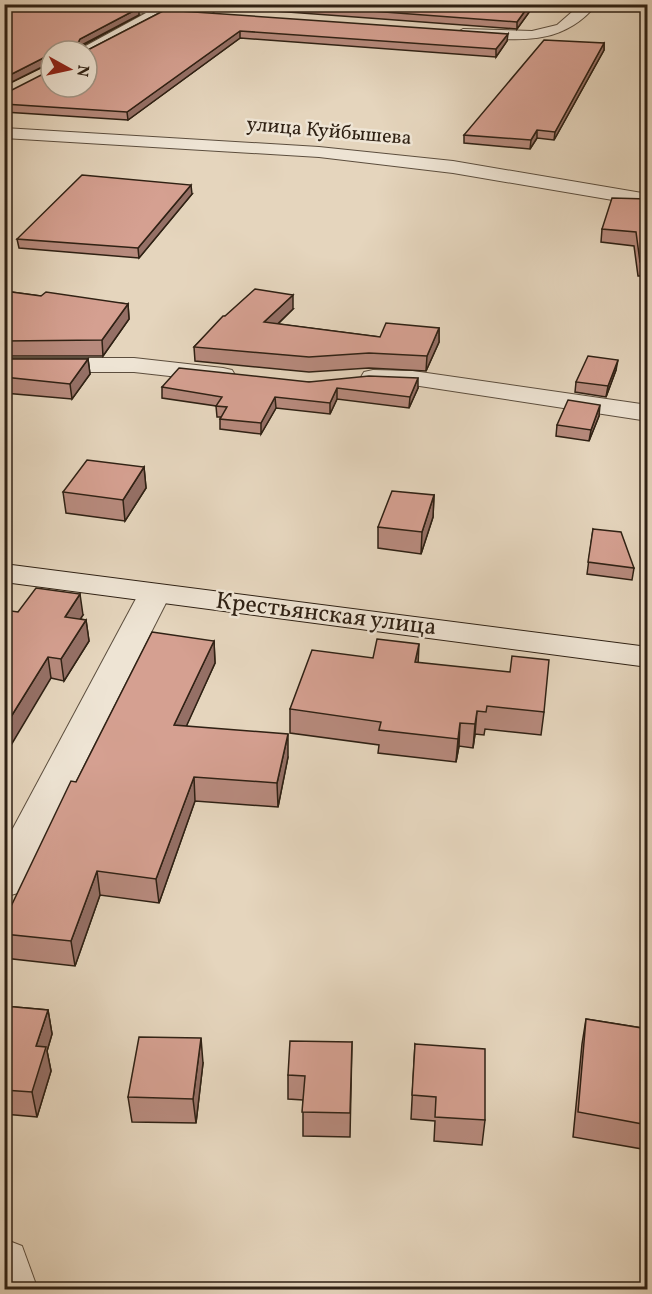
<svg xmlns="http://www.w3.org/2000/svg" width="652" height="1294" font-family="Vollkorn,serif">
<style>
.lines{fill:none;stroke-linecap:round;stroke-linejoin:round}
.street-casing{stroke:#5c4e3e;stroke-width:2}
.secondary-casing{stroke:#2f2114;stroke-width:2}
.street{fill:#eee4d4;fill-rule:evenodd}
.secondary{fill:#eee4d4;fill-rule:evenodd}
.wall{fill:#b78a7d;stroke:#2f2114;stroke-width:1.5}
.shaded-wall{fill:#957066;stroke:#2f2114;stroke-width:1.5}
.building{fill:#d5a091;stroke:#2f2114;stroke-width:1.5}
.labels{text-anchor:middle;dominant-baseline:central;stroke-width:5;stroke-linejoin:round;paint-order:stroke}
.far-street-label{font-size:20px;fill:#2f2114;stroke:#eee4d4}
.street-label{font-size:24px;fill:#2f2114;stroke:#eee4d4}
</style>
<rect width="100%" height="100%" fill="#e5d5bd"/>
<filter id="stains"><feTurbulence type="fractalNoise" baseFrequency=".00333" numOctaves="4"/><feColorMatrix values="0 0 0 0 .2 0 0 0 0 .09 0 0 0 0 .02 0 0 0 .5 -.17"/></filter>
<radialGradient id="worn" r=".72"><stop offset=".6" stop-color="#630" stop-opacity="0"/><stop offset="1" stop-color="#630" stop-opacity=".3"/></radialGradient>
<g class="lines">
<defs>
<g id="street">
<path d="M73,4C96,4 204,2 215,14L208,18L165,15L87,56V51H79L82,48L146,13L80,8Z"/>
<path d="M581,4H597C560,49 515,39 463,37L456,33L463,29L532,31L557,25Z"/>
<path d="M4,128L319,147L453,161L648,194V206L453,173L319,157L4,138Z"/>
<path d="M4,358H134L223,368L232,370L235,375L232,380L223,382L134,372H4Z"/>
<path d="M373,370L413,371L648,405V421L413,385L364,382L361,377L364,372Z"/>
<path d="M155,584L166,586L171,593L24,883L18,893L4,897V845L139,593L144,586Z"/>
<path d="M4,1239L22,1246L38,1290H4Z"/>
</g>
<path id="secondary" d="M4,564L648,647V667L4,582Z"/>
</defs>
<use href="#street" class="street-casing"/>
<use href="#secondary" class="secondary-casing"/>
<use href="#street" class="street"/>
<use href="#secondary" class="secondary"/>
</g>
<g class="wall">
<path d="M4,4L139,15L82,46L86,51L165,10L507,41L496,57L240,38L128,120L4,112V94L87,87L51,51V63L4,86Z"/>
<path d="M181,4H535L517,29Z"/>
<path d="M604,43V50L554,140L537,138L530,149L464,143V135Z"/>
<path d="M192,194L139,258L19,248L17,239Z"/>
<path d="M648,199V276H638L634,246L601,242L602,229Z"/>
<path d="M4,291L41,296L128,304L129,319L103,356H4Z"/>
<path d="M293,309L278,324L380,337L439,328V342L426,371L369,368L309,372L195,361L194,347L225,316Z"/>
<path d="M4,359H88L90,374L72,399L4,393Z"/>
<path d="M616,370L606,397L575,392L576,382Z"/>
<path d="M309,382L418,388L409,408L337,399L330,414L276,408L261,434L220,429V419L221,417H217L216,406L162,398V387Z"/>
<path d="M599,416L589,441L556,436L557,425Z"/>
<path d="M144,467L146,488L125,521L66,513L63,492Z"/>
<path d="M434,495L433,517L421,554L378,548V527Z"/>
<path d="M593,529L634,568L632,580L587,574Z"/>
<path d="M18,612L83,615L80,619L86,620L89,641L64,681L51,678Z"/>
<path d="M214,641L215,663L186,726L288,757L278,807L195,801L159,903L100,895L75,966L4,958V921L76,782Z"/>
<path d="M373,658L418,663L544,712L541,735L485,729L484,735L475,734L473,748L459,746L456,762L378,753L379,745L290,733V709Z"/>
<path d="M4,1006L48,1010L52,1034L47,1051L51,1071L37,1117L4,1114Z"/>
<path d="M586,1019L648,1029V1150L573,1137L582,1044Z"/>
<path d="M352,1042L350,1137L303,1136V1100L288,1099V1075Z"/>
<path d="M415,1044L485,1120L482,1145L434,1141L435,1121L411,1119Z"/>
<path d="M203,1063L196,1123L132,1122L128,1097Z"/>
</g>
<g class="shaded-wall">
<path d="M530,4H535L517,29V22Z"/>
<path d="M139,8V15L80,46L77,45L80,39Z"/>
<path d="M240,31V38L128,120L127,112Z"/>
<path d="M508,34L507,41L496,57V49Z"/>
<path d="M604,43V50L554,140L555,132Z"/>
<path d="M49,55L50,63L4,86V78Z"/>
<path d="M537,130V138L530,149L531,140Z"/>
<path d="M191,185L192,194L139,258L138,248Z"/>
<path d="M293,295V309L265,336L264,322Z"/>
<path d="M128,304L129,319L103,356L102,340Z"/>
<path d="M439,328V342L426,371L427,356Z"/>
<path d="M88,359L90,374L72,399L70,384Z"/>
<path d="M618,360L616,370L606,397L608,386Z"/>
<path d="M418,378V388L409,408L410,397Z"/>
<path d="M337,388V399L330,414V403Z"/>
<path d="M275,397L276,408L261,434V423Z"/>
<path d="M600,405L599,416L589,441L591,430Z"/>
<path d="M144,467L146,488L125,521L123,500Z"/>
<path d="M434,495L433,517L421,554L422,532Z"/>
<path d="M80,594L83,615L68,638L65,617Z"/>
<path d="M86,620L89,641L64,681L61,659Z"/>
<path d="M214,641L215,663L176,749L174,725Z"/>
<path d="M419,644L418,666L415,662Z"/>
<path d="M48,657L51,678L4,757V728Z"/>
<path d="M477,711L475,734L473,748L475,724Z"/>
<path d="M460,723L459,746L456,762L458,739Z"/>
<path d="M288,734V757L278,807L277,783Z"/>
<path d="M194,777L195,801L159,903L156,879Z"/>
<path d="M97,871L100,895L75,966L71,941Z"/>
<path d="M48,1010L52,1034L47,1051L51,1071L37,1117L32,1092L36,1046Z"/>
<path d="M201,1038L203,1063L196,1123L193,1099Z"/>
</g>
<g class="building">
<path d="M4,4H97L139,8L80,39L77,45L84,46L86,51L165,10L508,34L496,49L240,31L127,112L4,104V94L51,70V87H87V51H51V56L49,55L4,78Z"/>
<path d="M278,4H530L517,22Z"/>
<path d="M544,40L604,43L555,132L537,130L531,140L464,135Z"/>
<path d="M82,175L191,185L138,248L17,239Z"/>
<path d="M612,198L648,199V262H640L636,232L602,229Z"/>
<path d="M255,289L293,295L264,322L380,337L386,323L439,328L427,356L369,353L309,357L194,347L223,316H225Z"/>
<path d="M4,291L41,296L46,292L128,304L102,340L4,341Z"/>
<path d="M588,356L618,360L608,386L576,382Z"/>
<path d="M4,359H88L70,384L4,377Z"/>
<path d="M179,368L309,382L369,376L418,378L410,397L337,388L330,403L275,397L261,423L220,419L227,407L216,406L222,397L162,387Z"/>
<path d="M568,400L600,405L591,430L557,425Z"/>
<path d="M87,460L144,467L123,500L63,492Z"/>
<path d="M392,491L434,495L422,532L378,527Z"/>
<path d="M593,529L621,532L634,568L588,562Z"/>
<path d="M36,588L80,594L65,617L86,620L61,659L48,657L4,728V610L18,612Z"/>
<path d="M152,632L214,641L174,725L288,734L277,783L194,777L156,879L97,871L71,941L4,934V921L71,781L76,782Z"/>
<path d="M377,639L419,644L415,662L510,672L512,656L549,660L544,712L487,706L486,712L477,711L475,724L460,723L458,739L379,730L381,722L290,709L312,650L373,658Z"/>
<path d="M4,1006L48,1010L36,1046L46,1047L32,1092L4,1090Z"/>
<path d="M586,1019L648,1029V1125L578,1112Z"/>
<path d="M139,1037L201,1038L193,1099L128,1097Z"/>
<path d="M290,1041L352,1042L350,1113L302,1112L305,1076L288,1075Z"/>
<path d="M415,1044L485,1049V1120L435,1117L436,1097L412,1095Z"/>
</g>
<g class="labels">
<g class="far-street-label">
<text transform="translate(329 132) rotate(5)">улица Куйбышева</text>
</g>
<g class="street-label">
<text transform="translate(326 615) rotate(7)">Крестьянская улица</text>
</g>
</g>
<rect width="652" height="1294" fill="none" stroke="#e5d5bd" stroke-width="24"/>
<rect x="6" y="6" width="640" height="1282" fill="none" stroke="#2f2114" stroke-width="3"/>
<rect x="12" y="12" width="628" height="1270" fill="none" stroke="#2f2114" stroke-width="1.5"/>
<g transform="translate(69 69) rotate(98)"><circle r="28" fill="#eee4d4" stroke="#a29687" stroke-width="1.5"/>
<path d="M0-4.5L10 22L0 15L-10 22Z" fill="#8f2418"/>
<text y="-9" font-size="16" font-weight="bold" text-anchor="middle" fill="#2f2114">N</text>
</g>
<rect width="100%" height="100%" filter="url(#stains)"/>
<rect width="100%" height="100%" fill="url(#worn)"/>
</svg>
